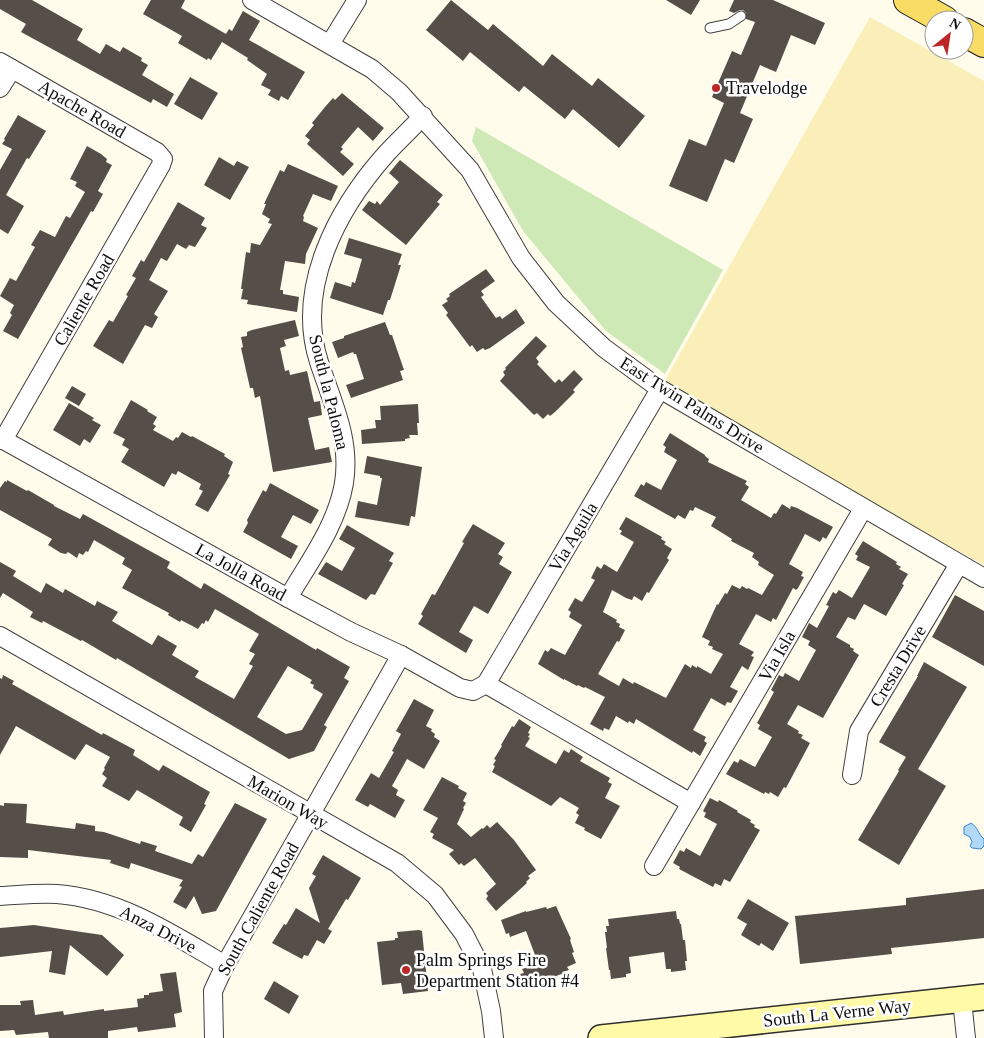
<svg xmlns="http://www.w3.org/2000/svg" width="984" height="1038" font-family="'Times New Roman',serif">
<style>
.green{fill:#cee9b6}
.sand{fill:#faefb9}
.water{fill:#b1d8f6;stroke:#398acc}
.building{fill:#554e49;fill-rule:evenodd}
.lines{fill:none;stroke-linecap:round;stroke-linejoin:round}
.lane-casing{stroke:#404040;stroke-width:11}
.street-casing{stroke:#404040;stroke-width:20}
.secondary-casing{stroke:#2f2f2f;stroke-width:28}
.primary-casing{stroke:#1e1e1e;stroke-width:30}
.lane{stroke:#fff;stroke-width:9}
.street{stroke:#fff;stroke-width:18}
.secondary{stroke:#fffaa7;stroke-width:25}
.primary{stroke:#f8dc63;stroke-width:28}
.poi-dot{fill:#bc2625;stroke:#fff;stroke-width:2}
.labels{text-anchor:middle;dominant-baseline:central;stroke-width:5;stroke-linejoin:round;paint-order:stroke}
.poi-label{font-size:18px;fill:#0d0d0d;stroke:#fff;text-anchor:start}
.street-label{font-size:18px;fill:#0d0d0d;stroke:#fff}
</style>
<rect width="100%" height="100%" fill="#fffcec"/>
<path class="green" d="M476,127L723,270L665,374L606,331L523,231L472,141Z"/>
<path class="sand" d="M870,17L984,81V565L887,512L664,382Z"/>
<path class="water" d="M971,823C978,827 978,834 984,839V846L981,849L972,848L970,846L972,842L970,837L964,834V827Z"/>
<g class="building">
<path d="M0,0H32L83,29L77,40L100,54L106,44L120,52L123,47L142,58L141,61L148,65L142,75L174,94L167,107L153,99L151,103L21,32L26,24L0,9Z"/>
<path d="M151,0H185L181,8L226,34L229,29L232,31L243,11L260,21L249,40L305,72L288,100L281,96L279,101L268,95L271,90L261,85L267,74L247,60L248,58L222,42L211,60L208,58L207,60L178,43L182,36L143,14Z"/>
<path d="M451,0L488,30L493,24L543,66L552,54L592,86L598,78L645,116L619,148L573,109L565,119L524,86L519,92L470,52L463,61L426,30Z"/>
<path d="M666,0H700L691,15Z"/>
<path d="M734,0H773L825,23L815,45L791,35L776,72L760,65L740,113L753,119L734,163L725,159L707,202L669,186L689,139L706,146L724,103L712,97L732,51L741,55L755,22L746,19V13L743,10H740L734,13L729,11Z"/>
<path d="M190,77L218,93L202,120L174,104Z"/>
<path d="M342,93L384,128L373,141L358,127L341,147L343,149L340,152L354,164L343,176L307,144L310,140L305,136L314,125L312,123L325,107L333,98L335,100Z"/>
<path d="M18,115L46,131L29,159L27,158L6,195L24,206L8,234L0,229V170L12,149L2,144L5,140L4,139Z"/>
<path d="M87,146L101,154L107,159L106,162L112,165L98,191L103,194L93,212L91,211L18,339L3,331L12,315L10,313L14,305L0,296L10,278L16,281L35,247L31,245L40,230L55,237L66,216L70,218L85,192L75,186L77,182L70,179Z"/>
<path d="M219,157L234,166L237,161L249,167L230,200L204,185Z"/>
<path d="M400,160L443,195L437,202L440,204L406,245L362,210L369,201L375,204L377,201L380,205L399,182L389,173Z"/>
<path d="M288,164L338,186L331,201L313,194L303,216L304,217L303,221L318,228L306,254L305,264L285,261L280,290H283V294L299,297L297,312L247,304L248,300L241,299L243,289H241L246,252L250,253L251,243L260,245L272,224L268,223L270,219L262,214L266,204H264L280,170L284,172Z"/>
<path d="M178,202L205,218L201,225L207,228L195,247L189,245L186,249L177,244L167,261L161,258L149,280L168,291L154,314L158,317L152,328L145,325L123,364L93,346L109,320L113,322L128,296L126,295L136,278L132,276L141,260L144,262Z"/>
<path d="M349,238L402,254L398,265H401L390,300H388L383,315L330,298L335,282L351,287L352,282L355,283L362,259L344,254Z"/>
<path d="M486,269L495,281L481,291L484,295L481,297L496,318L500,316L502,319L516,309L525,323L490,348L485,350L483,348L477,352L472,345L470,347L446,315L448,313L442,305L448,301L446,299L450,296L449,294Z"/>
<path d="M295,320L299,336L284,340L286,346L280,348L285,371L289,370L290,375L307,371L314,402L320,401L322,415L308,418L315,450L329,447L332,462L273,472L260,396L255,398L253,388H250L241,348L243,347L241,337L247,336V332L252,330Z"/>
<path d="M385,322L390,335H392L404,370L400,371L403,380L351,398L346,385L364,379L356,354H354L353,352L338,358L332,342L344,338V336Z"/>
<path d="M536,336L547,346L536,358L539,362L537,364L555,383L559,379L562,382L574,370L583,379L573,390L575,392L555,412L550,416L548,414L543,419L537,413L534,415L500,381L505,375L503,372L506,369L505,368Z"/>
<path d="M72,386L86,394L79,406L65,398Z"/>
<path d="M131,400L148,410L147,411L157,417L153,424L156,426L153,430L173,441L176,437L178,438L182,432L191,437L192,436L225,454L224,456L233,462L228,474L230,475L208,512L195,505L203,491L199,489L201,484L178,471L176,475L172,473L164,487L121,462L129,449L122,445L125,439L113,433Z"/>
<path d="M69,403L94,418L92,420L101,425L90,443L84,439L80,446L53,430Z"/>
<path d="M418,404L419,423H417L418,435H409L410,438L405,439V441L362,444L361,430L376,428L375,420H381L380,406Z"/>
<path d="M670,433L705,455V456L709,459L708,462L747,481L745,484L749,487L741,500L771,518L774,513L776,514L782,504L790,509L791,506L797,508L833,527L826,539L823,537L820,542L805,534L789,564L803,572L801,576L804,577L798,588L796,590L793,588L776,620L773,618L771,622L756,614L739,644L754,652L751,656L754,657L748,670L742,666L730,687L738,691L731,703L727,702L725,706L711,698L693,730L706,737L704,741L707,743L700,756L693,751L692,753L636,719L634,724L629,721L628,723L616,716L609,730L604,728L603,731L590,724L605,697L585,687L584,688L578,685L577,686L564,679V680L538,664L545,650L548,652L551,648L565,655L582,625L569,617L571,612L568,610L575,598L582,602L595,580L591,578L597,566L601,569L604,564L617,572L634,542L620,534L622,531L619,529L626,517L662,537L661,539L666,542L664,544L672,549L667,558L669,560L656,581L649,593L647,592L642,601L634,596L632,600L626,598L612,590L603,612L617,620L616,622L620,624L619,627L625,630L619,642L617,641L598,674L619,686L623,678L633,684L634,682L666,698L685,664L691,668L692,665L697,668V666L711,674L723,654L712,649L713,647L708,645L710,641L702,637L717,604L718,605L725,593L727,594L732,585L740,589L742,586L747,589L748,588L762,595L774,575L758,565L759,562L752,557L754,553L731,541L732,539L711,526L716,517L695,507L693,511L690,510L685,519L678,515L675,519L634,496L641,484L644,486L646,482L661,490L677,460L664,452L666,447L663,445Z"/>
<path d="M367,456L422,467L415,517L411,516L409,526L355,517L358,501L377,505L382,478H380V476L364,473Z"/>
<path d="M7,480L27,491L28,490L54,505V506L80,519L83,514L170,562L167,568L201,589L204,583L316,650L317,648L350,667L344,678L349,681L324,725L327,727L314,751L289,759L117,658L116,660L82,640L81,641L43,621L42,623L30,617L33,612L3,593L0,598V562L16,571L13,576L41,593L46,583L63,593L65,589L95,606L97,601L118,612L112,621L152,645L158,635L177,646L172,655L199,671L195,677L234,699L253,666L249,664L255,654L249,651L259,634L215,609L208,622L206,620L204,624L202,623L198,629L181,620L180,622L168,615L169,613L122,588L132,570L122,564L125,558L94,540L88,552L86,551L83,555L79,553L77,558L68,552L66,554L61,553L48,545L52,539L0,510V488L5,481L7,482ZM288,666L312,680L310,683L314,685L313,688L323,694L302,730L286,734L257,717Z"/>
<path d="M270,483L319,510L311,524L293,515L281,537L298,546L291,559L243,532L248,523L247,520L263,490L266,492Z"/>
<path d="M473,524L505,543L498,554L503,557L499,564L512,572L488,614L474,606L459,632L473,640L466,653L418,624L423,616L421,614L432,594L435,595L464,543L462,542Z"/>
<path d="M347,525L394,553L389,561L393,563L375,595L371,594L366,600L318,574L326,562L342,571L355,548L339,539Z"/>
<path d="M863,541L897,562L896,564L901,567L899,569L908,574L902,584L904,585L886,616L864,604L855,620L848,617L836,637L850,645V647L854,649L853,651L859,655L823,718L798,705L787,724L799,731L798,733L803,735L801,738L810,743L786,788L784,787L778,797L770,792L769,794L765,792L764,794L726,774L734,761L738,763L740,759L755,767L772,737L758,729L760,725L757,723L774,692L771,690L779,675L783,677L785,673L799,681L816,650L808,645L810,641L802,637L809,623L817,628L829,606L826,605L833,592L836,594L839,590L852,598L870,567L856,560L858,556L855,554Z"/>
<path d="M955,595L984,611V666L932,637Z"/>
<path d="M924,662L967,687L918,769L946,786L899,865L858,840L899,771L898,770L906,757L879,742L918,676H917Z"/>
<path d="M3,675L14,681L12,684L102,735L103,733L135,750L133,755L159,771L163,765L210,792L204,804L206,805L191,832L179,825L183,817L137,790L129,801L102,786L107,778L102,774L105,769L104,768L110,757L86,744L75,760L16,726L0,755V678L2,679Z"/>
<path d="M414,699L434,710L426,726L432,729L431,731L435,734L434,737L440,741L424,769L407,759L392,786L398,790L396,795L405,800L395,818L370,804L368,807L355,800L371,773L379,778L394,752L392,751L401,734L396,731Z"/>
<path d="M519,719L531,727L528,733L530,734L528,737L530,738L525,746L556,764L564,750L569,753L571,749L583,757L580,761L610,778L608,782L612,784L605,798L620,806L601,839L584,830L585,828L575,823L579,815L576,813L579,808L560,797L551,806L492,772L495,766L493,765L496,760L494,759L502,746L501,745L512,726L514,727Z"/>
<path d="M442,777L459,786L458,788L467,793L463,801L466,803L463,808L464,809L457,824L471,837L482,828L483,829L487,825L490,828L497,822L514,840L536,870L528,876L530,878L526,882L527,883L496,911L486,899L488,896L486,893L496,884L475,858L464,866L461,863L459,865L449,854L454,850L432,838L434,834L430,832L438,818L423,810Z"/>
<path d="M710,798L718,802L719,800L738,811L737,812L751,820L750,822L755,825L754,827L760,830L730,882L724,879L721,886L715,883L713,887L679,869L680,867L673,863L680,850L684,852L686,848L700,856L717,824L704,817L706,813L703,811Z"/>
<path d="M4,803L27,804L26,823L75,829L76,823L95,826V831L104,832L140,844L141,841L157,846L155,851L192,864L198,854L203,857L235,803L267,819L216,911L202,914L194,896L186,909L173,902L182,887L179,886L183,880L131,863L129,869L110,863L111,860L28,850V858L0,857V805L4,806Z"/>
<path d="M323,855L361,878L348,900L346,899L328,929L332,931L324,944L317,940L308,956L304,955L302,959L272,943L284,924L286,925L296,908L320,923L309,888L316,876L312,874Z"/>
<path d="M984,889V938L891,948L892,954L800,964L795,916L906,905V898Z"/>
<path d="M748,899L789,923L773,951L761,943L759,946L741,935L747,924L737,918Z"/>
<path d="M556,906L571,939L570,940L574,952L572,953L576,963L567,967L569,970L563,972L564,973L525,988L520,974L524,973L522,969L538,963L526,931L510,937L509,933L506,934L501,920L526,911V912L546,907L547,909Z"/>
<path d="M676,911L677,919H679L680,924H681L683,940H685L687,961H685L686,970L671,972V969H666L664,952L629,957L631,973L626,974V977L611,979L610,970H609L606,948H607L605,932H607L606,926H609L608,919Z"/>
<path d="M34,925L102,935L124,955L107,976L70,945L65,975L49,972L52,951L0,957V928Z"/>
<path d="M419,930L422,931L428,991L403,994L401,983L382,985L377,942L395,940V938H398L397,932Z"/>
<path d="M176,972L182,1012L174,1014L176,1027L138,1032L137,1027L108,1031V1038H49L48,1032L16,1035L14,1030L0,1031V1005H21L20,1001L33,1000L35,1015L63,1011L64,1015L104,1009V1011L138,1007L137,999L144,998V995H149V993L163,991L160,974Z"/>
<path d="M274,981L299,996L289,1014L264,999Z"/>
</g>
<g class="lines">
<defs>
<path id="lane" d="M710,28L729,24L741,16"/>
<g id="street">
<path d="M252,0L372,69L399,92L470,170L521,258L556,303L604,348L660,389L984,578"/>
<path d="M330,44L357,0"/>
<path d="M0,62L157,152L163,159L161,165L3,440"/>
<path d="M0,88L12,69"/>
<path d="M0,438L288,598L351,632L401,655L460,688L473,691L486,684"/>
<path d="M288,598C309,562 337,525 344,483C351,439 332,402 319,362C295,288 337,209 386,154C398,141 411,129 423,116"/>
<path d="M0,636L397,863L435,895L464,934L482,969L491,1011L494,1038"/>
<path d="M486,684L660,389"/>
<path d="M486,684L691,803"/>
<path d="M852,775L859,731L959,564"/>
<path d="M654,866L863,509"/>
<path d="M0,896C19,895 39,893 57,894C120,899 172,934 225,965"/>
<path d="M962,1000L966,1038"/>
<path d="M214,1038L213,991L225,965L401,655"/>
</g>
<path id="secondary" d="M601,1038L984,997"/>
<g id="primary">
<path d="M908,0L944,20"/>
<path d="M964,32L984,43"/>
</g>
</defs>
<use href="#lane" class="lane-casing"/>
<use href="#street" class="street-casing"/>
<use href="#secondary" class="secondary-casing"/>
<use href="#primary" class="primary-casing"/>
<use href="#lane" class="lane"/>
<use href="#street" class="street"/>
<use href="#secondary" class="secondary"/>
<use href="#primary" class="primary"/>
</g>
<g class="poi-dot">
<circle cx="716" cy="88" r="5"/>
<circle cx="406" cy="970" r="5"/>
</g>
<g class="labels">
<g class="poi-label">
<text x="726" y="88">Travelodge</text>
<text x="416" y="960">Palm Springs Fire<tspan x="416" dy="21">Department Station #4</tspan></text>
</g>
<g class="street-label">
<text transform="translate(82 109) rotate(30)">Apache Road</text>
<text transform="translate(84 300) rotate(-60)">Caliente Road</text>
<text transform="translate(329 392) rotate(76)">South la Paloma</text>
<text transform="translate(692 405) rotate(32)">East Twin Palms Drive</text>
<text transform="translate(573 537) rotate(-59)">Via Aguila</text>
<text transform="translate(241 572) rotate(29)">La Jolla Road</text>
<text transform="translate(777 656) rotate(-60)">Via Isla</text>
<text transform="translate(898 666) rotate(-59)">Cresta Drive</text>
<text transform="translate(288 802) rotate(30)">Marion Way</text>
<text transform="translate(258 909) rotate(-61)">South Caliente Road</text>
<text transform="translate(158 929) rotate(27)">Anza Drive</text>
<text transform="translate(837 1013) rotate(-6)">South La Verne Way</text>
</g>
</g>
<g transform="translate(949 35) rotate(30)"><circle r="24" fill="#ffffff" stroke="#9e9e9e"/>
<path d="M0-4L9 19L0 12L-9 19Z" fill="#bc2625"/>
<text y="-8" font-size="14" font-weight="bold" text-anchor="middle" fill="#0d0d0d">N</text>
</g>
</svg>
